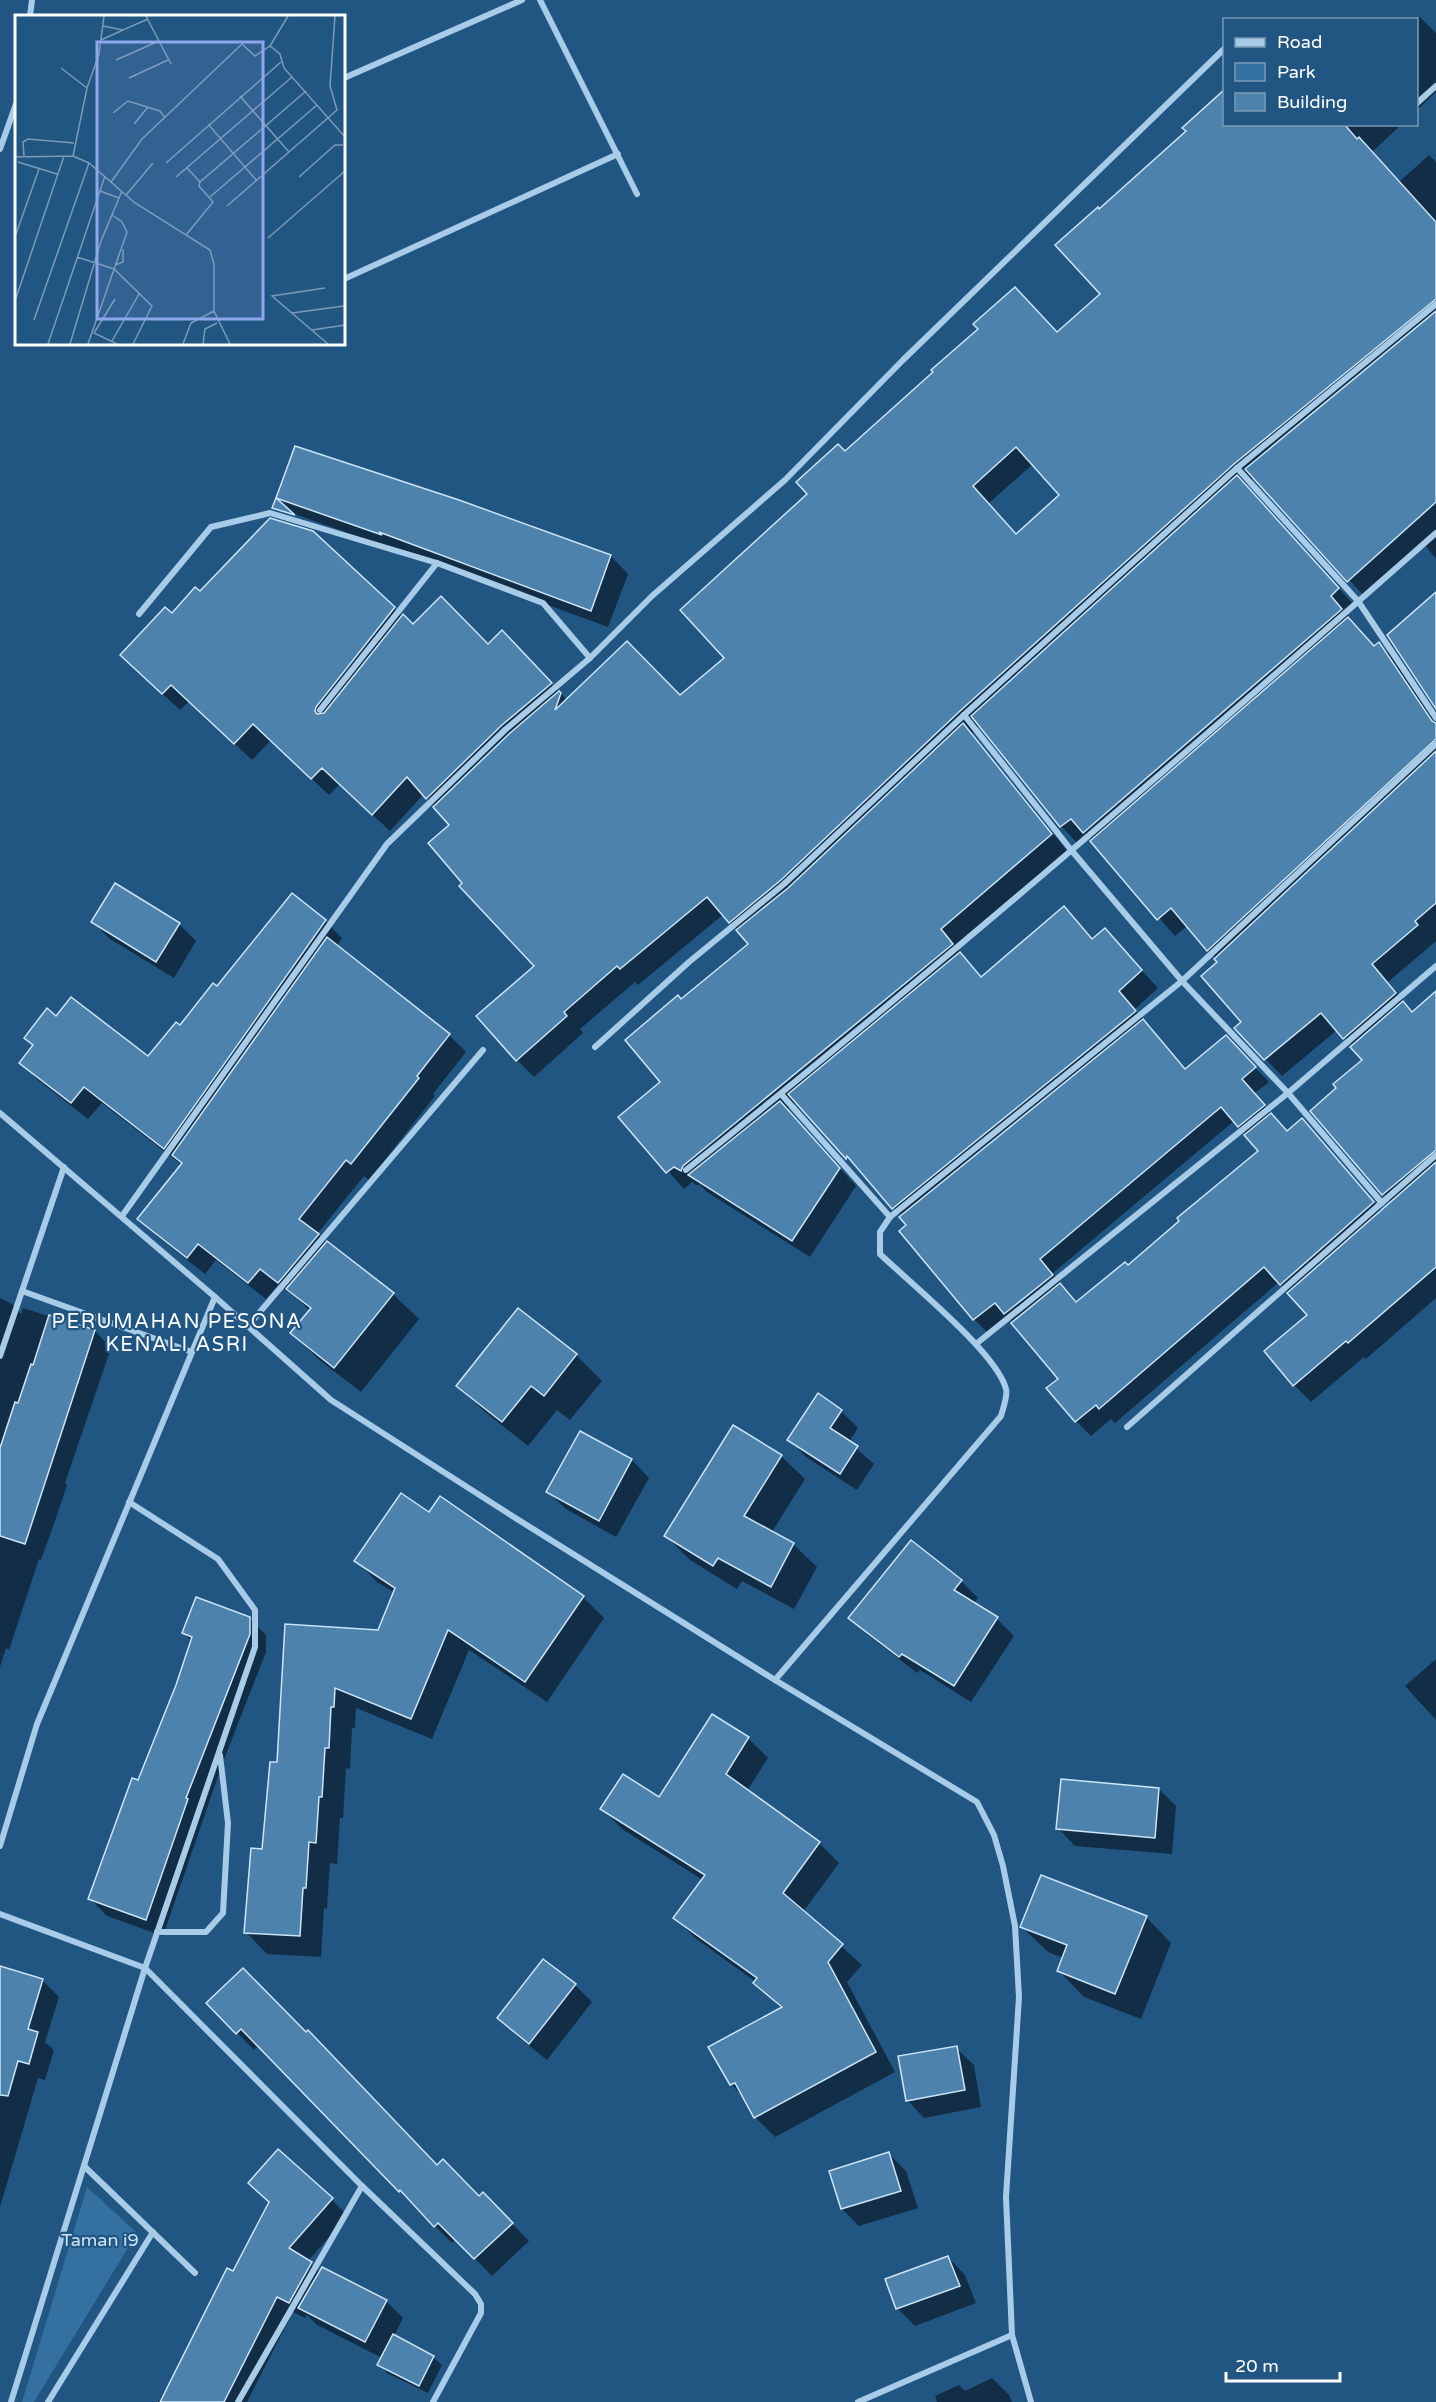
<svg xmlns="http://www.w3.org/2000/svg" width="1436" height="2402" font-family="'Varela Round',sans-serif">
<style>
.green{fill:#3470a0}
.shadow{fill:#0007;fill-rule:evenodd}
.building{fill:#4d82ad;stroke:#cce4f6;stroke-width:1.5;fill-rule:evenodd}
.lines{fill:none;stroke-linecap:round;stroke-linejoin:round}
.minor{stroke:#a8cce8;stroke-width:6}
.labels{text-anchor:middle;dominant-baseline:central;stroke-width:4.5;stroke-linejoin:round;paint-order:stroke}
.park-label{font-size:18px;fill:#cce4f6;stroke:#215683}
.neighbourhood-label{font-size:20px;letter-spacing:1.5px;fill:#fff;stroke:#215683}
.inset-road{fill:none;stroke:#7a9ab5;stroke-width:1.5}
.view{fill:#8ea6ec;fill-opacity:0.15;stroke:#8ea6ec;stroke-width:3}
.inset-edge{fill:none;stroke:#fff;stroke-width:3}
</style>
<rect width="100%" height="100%" fill="#215683"/>
<path class="green" d="M87,2187L137,2233L34,2402H22Z"/>
<g class="shadow">
<path d="M1420,17L1436,33V92L1416,111V20Z"/>
<path d="M1224,92V124H1402L1372,152L1399,182L1429,155L1436,162V559L1425,545L1365,597L1255,477L1245,486L1355,606L1347,614L1375,647L1379,644L1396,660L1436,721V941L1388,982L1413,1012L1436,993V1298L1366,1359L1364,1357L1311,1402L1294,1385L1309,1315L1279,1282L1115,1423L1111,1419L1091,1436L1076,1421L1060,1379L1014,1322L1008,1316L988,1333L974,1319L902,1231L908,1226L902,1216L797,1102L787,1110L856,1186L810,1257L707,1192L699,1184L698,1186L692,1182L684,1189L621,1118L662,1082L681,1001L750,944L724,914L638,985L635,982L580,1029L583,1033L534,1077L517,1060L536,966L451,825L424,794L390,831L340,784L329,795L271,740L252,760L189,701L180,710L139,672L172,615L200,593L312,533L413,626L488,646L519,650L567,700L680,697L726,658L809,494L846,453L1058,333L1102,294L1099,211L1188,132L1184,128ZM1033,464L1061,495L1017,535L988,504ZM981,725L1061,826L1078,844L1088,836L1175,936L1187,926L1216,958L1243,1023L1236,1028L1282,1076L1337,1030L1353,1046L1364,1061L1339,1088L1312,1111L1391,1202L1382,1211L1302,1120L1288,1132L1276,1120L1255,1093L1269,1082L1239,1051L1186,1070L1135,1009L1158,988L1105,930L1093,940L1064,908L982,978L968,962L956,947L1068,852L972,733ZM1234,1121L1260,1151L1128,1267L1078,1303L1053,1273Z"/>
<path d="M278,497L458,502L611,556L628,574L608,627L391,547L395,550L295,514Z"/>
<path d="M325,921L342,938L337,946L449,1035L466,1052L433,1094L435,1096L369,1180L364,1176L317,1234L393,1294L419,1319L361,1392L318,1359L292,1333L310,1311L297,1298L278,1285L266,1299L216,1260L205,1274L157,1236L139,1219L182,1165L102,1103L88,1119L38,1080L21,1063L56,1018L148,1059L217,988Z"/>
<path d="M93,922L179,924L196,941L174,978L110,939Z"/>
<path d="M0,1298L12,1304L21,1314L23,1308L95,1331L111,1348L65,1483L67,1485L56,1518L41,1560L39,1559L9,1650L6,1648L0,1667Z"/>
<path d="M519,1310L576,1355L602,1381L570,1420L557,1410L528,1446L484,1411L458,1386Z"/>
<path d="M841,1411L858,1428L849,1442L874,1464L857,1490L806,1457L789,1439Z"/>
<path d="M581,1433L632,1460L649,1478L616,1537L566,1509L548,1492Z"/>
<path d="M781,1456L805,1479L772,1532L793,1544L817,1567L794,1609L742,1581L737,1589L690,1560L666,1536Z"/>
<path d="M430,1514L583,1597L604,1618L547,1702L469,1650L432,1739L356,1708L355,1728H352L350,1769L346,1768L343,1818H340L337,1864L330,1863L327,1909L324,1908L321,1957L267,1954L246,1932L264,1850L279,1764L286,1625L379,1632L395,1593L377,1582L356,1560Z"/>
<path d="M961,1581L978,1598L973,1604L997,1619L1014,1636L971,1702L920,1670L917,1673L868,1635L850,1618Z"/>
<path d="M249,1618L266,1635V1652L223,1762L163,1936L107,1916L90,1899L177,1686L192,1642L184,1633Z"/>
<path d="M1436,1659V1720L1405,1686Z"/>
<path d="M748,1738L768,1758L747,1791L819,1843L839,1863L803,1912L862,1965L847,1982L895,2072L775,2137L755,2117L744,2098L731,2084L782,2009L755,1983L756,1982L695,1938L675,1918L703,1880L622,1829L602,1809L660,1799Z"/>
<path d="M1159,1789L1176,1806L1172,1854L1075,1846L1058,1828Z"/>
<path d="M1146,1917L1171,1943L1141,2019L1084,1997L1059,1971L1063,1958L1048,1952L1022,1927Z"/>
<path d="M0,1968L42,1980L59,1997L45,2042L54,2050L45,2080L38,2078L0,2207Z"/>
<path d="M575,1985L592,2002L547,2060L516,2035L499,2018Z"/>
<path d="M208,2003L438,2166L479,2198L483,2194L529,2241L492,2276L456,2239L452,2243L417,2208L259,2045L254,2050Z"/>
<path d="M956,2048L974,2065L981,2107L924,2118L907,2100Z"/>
<path d="M889,2154L906,2171L918,2208L859,2226L842,2209Z"/>
<path d="M250,2183L326,2194L343,2211V2221L308,2261L320,2272L386,2301L403,2318L394,2336L433,2357L442,2365L428,2393L387,2373L379,2364L382,2358L317,2325L307,2315L305,2318L293,2312L247,2402H158L164,2391L167,2392L270,2204Z"/>
<path d="M948,2257L965,2275L976,2303L915,2326L898,2309L887,2280Z"/>
<path d="M992,2378L1009,2395L1012,2402H937L935,2396L959,2385L965,2391Z"/>
</g>
<g class="building">
<path d="M1224,90V124H1344L1357,139L1359,137L1436,222V299L1234,464L960,711L781,880L729,923L707,897L620,969L617,966L564,1012L567,1016L516,1061L476,1016L534,966L459,886L462,883L428,843L449,825L433,807L510,733L559,691L561,693L555,710L627,641L680,695L724,658L680,610L807,494L796,482L838,444L845,451L933,372L931,370L978,329L973,324L1015,287L1057,332L1100,294L1055,245L1098,207L1099,209L1186,131L1182,128ZM1016,447L1059,495L1016,534L973,486Z"/>
<path d="M1436,311V502L1347,582L1245,469Z"/>
<path d="M295,446L459,500L611,555L591,611L379,532L382,535L276,498Z"/>
<path d="M1237,475L1339,588L1331,596L1342,609L1083,833L1071,819L1060,827L971,716Z"/>
<path d="M276,498L295,515L272,508Z"/>
<path d="M270,518L313,531L395,607L316,707L315,711L317,714L324,713L403,614L413,624L441,596L488,644L502,630L552,683L502,725L426,799L407,777L372,815L322,768L311,779L253,724L234,744L171,685L162,694L120,655L165,607L172,613L195,587L200,591Z"/>
<path d="M1436,592V709L1387,635Z"/>
<path d="M1348,617L1374,646L1379,642L1432,721L1436,723V739L1207,951L1171,908L1157,920L1090,841Z"/>
<path d="M963,723L1052,834L941,929L953,944L683,1166L681,1171L674,1167L666,1173L618,1117L660,1082L625,1040L678,995L681,999L748,944L736,930L788,888Z"/>
<path d="M1436,751V903L1415,921L1418,925L1372,964L1396,993L1343,1039L1321,1013L1264,1060L1234,1028L1241,1022L1201,976L1217,962L1214,959Z"/>
<path d="M115,883L180,923L156,962L91,922Z"/>
<path d="M292,893L326,920L164,1149L84,1087L71,1103L19,1063L33,1045L24,1038L47,1008L56,1016L71,997L148,1056L176,1022L180,1025L213,983L217,986Z"/>
<path d="M1064,906L1092,939L1105,928L1142,970L1119,991L1136,1011L892,1209L847,1156L846,1159L788,1094L960,952L981,977Z"/>
<path d="M327,937L450,1034L417,1076L419,1078L351,1164L346,1160L299,1219L319,1234L278,1283L260,1269L248,1283L198,1244L187,1258L137,1219L182,1163L172,1155Z"/>
<path d="M1436,991V1150L1382,1195L1310,1111L1336,1088L1333,1084L1362,1060L1350,1047L1403,1001L1412,1012Z"/>
<path d="M1143,1019L1185,1069L1226,1035L1256,1067L1242,1079L1265,1105L1238,1127L1221,1107L1040,1259L1053,1275L1004,1314L995,1303L973,1320L899,1231L906,1225L899,1217Z"/>
<path d="M780,1101L840,1168L792,1241L688,1175Z"/>
<path d="M1271,1113L1287,1131L1302,1118L1374,1202L1280,1285L1264,1267L1099,1409L1096,1405L1075,1422L1046,1388L1058,1379L1011,1323L1060,1283L1076,1302L1125,1262L1128,1265L1179,1221L1177,1218L1258,1151L1244,1135Z"/>
<path d="M1436,1162V1267L1348,1343L1346,1341L1293,1386L1264,1351L1307,1315L1287,1293Z"/>
<path d="M327,1241L394,1293L334,1368L290,1333L311,1308L286,1289Z"/>
<path d="M518,1308L577,1354L544,1396L531,1386L502,1422L456,1386Z"/>
<path d="M49,1315L95,1330L25,1544L0,1536V1448L15,1402L18,1403L31,1364L33,1365Z"/>
<path d="M818,1393L842,1410L830,1428L858,1446L840,1474L787,1440Z"/>
<path d="M733,1425L782,1455L744,1516L794,1543L771,1587L718,1558L713,1566L664,1536Z"/>
<path d="M580,1431L632,1459L599,1521L546,1492Z"/>
<path d="M401,1493L429,1512L440,1496L584,1596L525,1682L448,1630L411,1719L335,1688L334,1707H331L329,1748H325L322,1797H319L316,1843L309,1842L306,1888H303L300,1936L244,1933L251,1848L262,1849L270,1762H277L285,1624L378,1630L395,1588L354,1561Z"/>
<path d="M911,1540L962,1580L954,1590L998,1617L954,1686L902,1654L899,1657L848,1618Z"/>
<path d="M196,1597L250,1617V1634L186,1798L188,1799L146,1920L88,1899L132,1778L138,1780L176,1685L192,1637L182,1633Z"/>
<path d="M712,1714L749,1737L726,1774L820,1842L783,1893L843,1944L828,1962L876,2052L754,2118L735,2083L730,2085L708,2047L782,2007L753,1983L757,1978L673,1918L705,1875L600,1809L623,1774L659,1797Z"/>
<path d="M1061,1779L1159,1788L1155,1838L1056,1829Z"/>
<path d="M1041,1875L1147,1916L1115,1994L1057,1971L1067,1945L1020,1927Z"/>
<path d="M543,1959L576,1984L529,2044L497,2018Z"/>
<path d="M0,1966L43,1979L28,2029L38,2032L29,2064L18,2061L8,2096L0,2095Z"/>
<path d="M243,1968L306,2032L308,2030L437,2165L443,2159L479,2196L483,2192L513,2223L474,2259L438,2223L434,2227L400,2190L399,2192L241,2029L236,2034L206,2003Z"/>
<path d="M957,2046L965,2090L906,2101L898,2056Z"/>
<path d="M278,2149L333,2198L289,2248L312,2262L289,2303L277,2297L224,2402H160L227,2268L233,2271L269,2202L248,2183Z"/>
<path d="M889,2152L901,2191L841,2209L829,2171Z"/>
<path d="M948,2256L960,2286L896,2309L885,2279Z"/>
<path d="M322,2267L387,2300L365,2342L298,2308Z"/>
<path d="M393,2334L434,2356L419,2386L377,2365Z"/>
</g>
<g class="lines">
<g class="minor">
<path d="M540,0L637,194"/>
<path d="M30,16L32,0"/>
<path d="M344,78L522,0"/>
<path d="M1416,104L1436,86"/>
<path d="M0,149L16,104"/>
<path d="M344,279L618,154"/>
<path d="M1237,468L1358,601L1436,718"/>
<path d="M139,614L211,527L270,513L437,563L543,603L590,658"/>
<path d="M320,710L437,563"/>
<path d="M964,715L1072,851L1182,981L1288,1093L1382,1203"/>
<path d="M595,1047L689,962L784,884L964,715L1237,468L1436,304"/>
<path d="M781,1094L890,1217"/>
<path d="M0,1113L215,1297L331,1400L517,1519L775,1680L977,1802L994,1835L1003,1866L1015,1926L1019,1997L1006,2197L1012,2335L1031,2402"/>
<path d="M686,1170C942,965 1190,750 1436,533"/>
<path d="M122,1216L387,844L506,729L590,658L652,596L785,480L903,360L1224,49"/>
<path d="M22,1291L192,1352"/>
<path d="M248,1326L483,1050"/>
<path d="M976,1344L1288,1093L1436,966"/>
<path d="M0,1356L64,1167"/>
<path d="M1127,1427L1436,1155"/>
<path d="M775,1680L1001,1416C1003,1408 1008,1396 1006,1389C997,1353 909,1282 880,1254V1232L890,1217L1182,981L1436,744"/>
<path d="M0,1846L37,1724L215,1297"/>
<path d="M0,1914L145,1968L362,2186L475,2294L481,2304V2313L433,2402"/>
<path d="M157,1932H206L223,1913L228,1823L220,1755"/>
<path d="M84,2166L195,2273"/>
<path d="M11,2402L145,1968L255,1647V1610L218,1559L129,1502"/>
<path d="M48,2402L153,2232"/>
<path d="M238,2402L362,2186"/>
<path d="M858,2402L1012,2335"/>
</g>
</g>
<g class="labels">
<g class="park-label">
<text x="100" y="2240">Taman i9</text>
</g>
<g class="neighbourhood-label">
<text x="177" y="1322">PERUMAHAN PESONA<tspan x="177" dy="23">KENALI ASRI</tspan></text>
</g>
</g>
<g transform="translate(15 15)">
<rect width="330" height="330" fill="#215683"/>
<path class="inset-road" d="M131,1L156,49M88,11L108,15L133,4M86,25L108,15M255,31L273,1M101,45L144,26M46,53L72,73M114,63L153,45M225,81L274,137M98,98L113,86L145,96L150,103M119,109L133,92M193,109L242,166M9,141L8,127L13,124L59,128M58,141L72,73L84,39L89,1M0,142L58,141L74,148L120,188L195,235L199,249V296L215,329M3,147L42,159M151,148L266,47M172,153L185,167M161,162L277,62M284,162L320,130H328M96,167L127,124L227,29L240,41L255,31L265,39L269,53L330,122M85,176L104,183M111,180L138,148M195,182L302,90M212,191L322,95L315,71L320,1M171,220L198,187L184,171L185,167L291,76M0,222L24,154M253,223L330,156M62,242L99,254L137,291L118,329M100,250L108,247V234M310,273L257,281L313,329M100,284L79,318L102,329M0,286L49,141M277,298L329,291M19,305L74,148M297,315L330,310M97,326L124,279M33,329L90,161M55,329L86,226L107,176M73,329L112,217L107,207L97,200M168,329L176,308L199,296M188,329L190,314L202,308"/>
<path class="view" d="M82,27H248V304H82Z"/>
<rect width="330" height="330" class="inset-edge"/>
</g>
<rect x="1223" y="18" width="195" height="108" fill="#215683" stroke="#7a9ab5" stroke-width="1.5"/>
<rect x="1235" y="38" width="30" height="9" fill="#a8cce8" stroke="#7a9ab5" stroke-width="1.5"/>
<text x="1277" y="48" font-size="18" fill="#ffffff">Road</text>
<rect x="1235" y="63" width="30" height="18" fill="#3470a0" stroke="#7a9ab5" stroke-width="1.5"/>
<text x="1277" y="78" font-size="18" fill="#ffffff">Park</text>
<rect x="1235" y="93" width="30" height="18" fill="#4d82ad" stroke="#7a9ab5" stroke-width="1.5"/>
<text x="1277" y="108" font-size="18" fill="#ffffff">Building</text>
<path d="M1226 2372v9h114v-9" fill="none" stroke="#ffffff" stroke-width="3"/>
<text x="1235" y="2372" font-size="18" fill="#ffffff" stroke="#215683" stroke-width="4.5" paint-order="stroke">20 m</text>
</svg>
